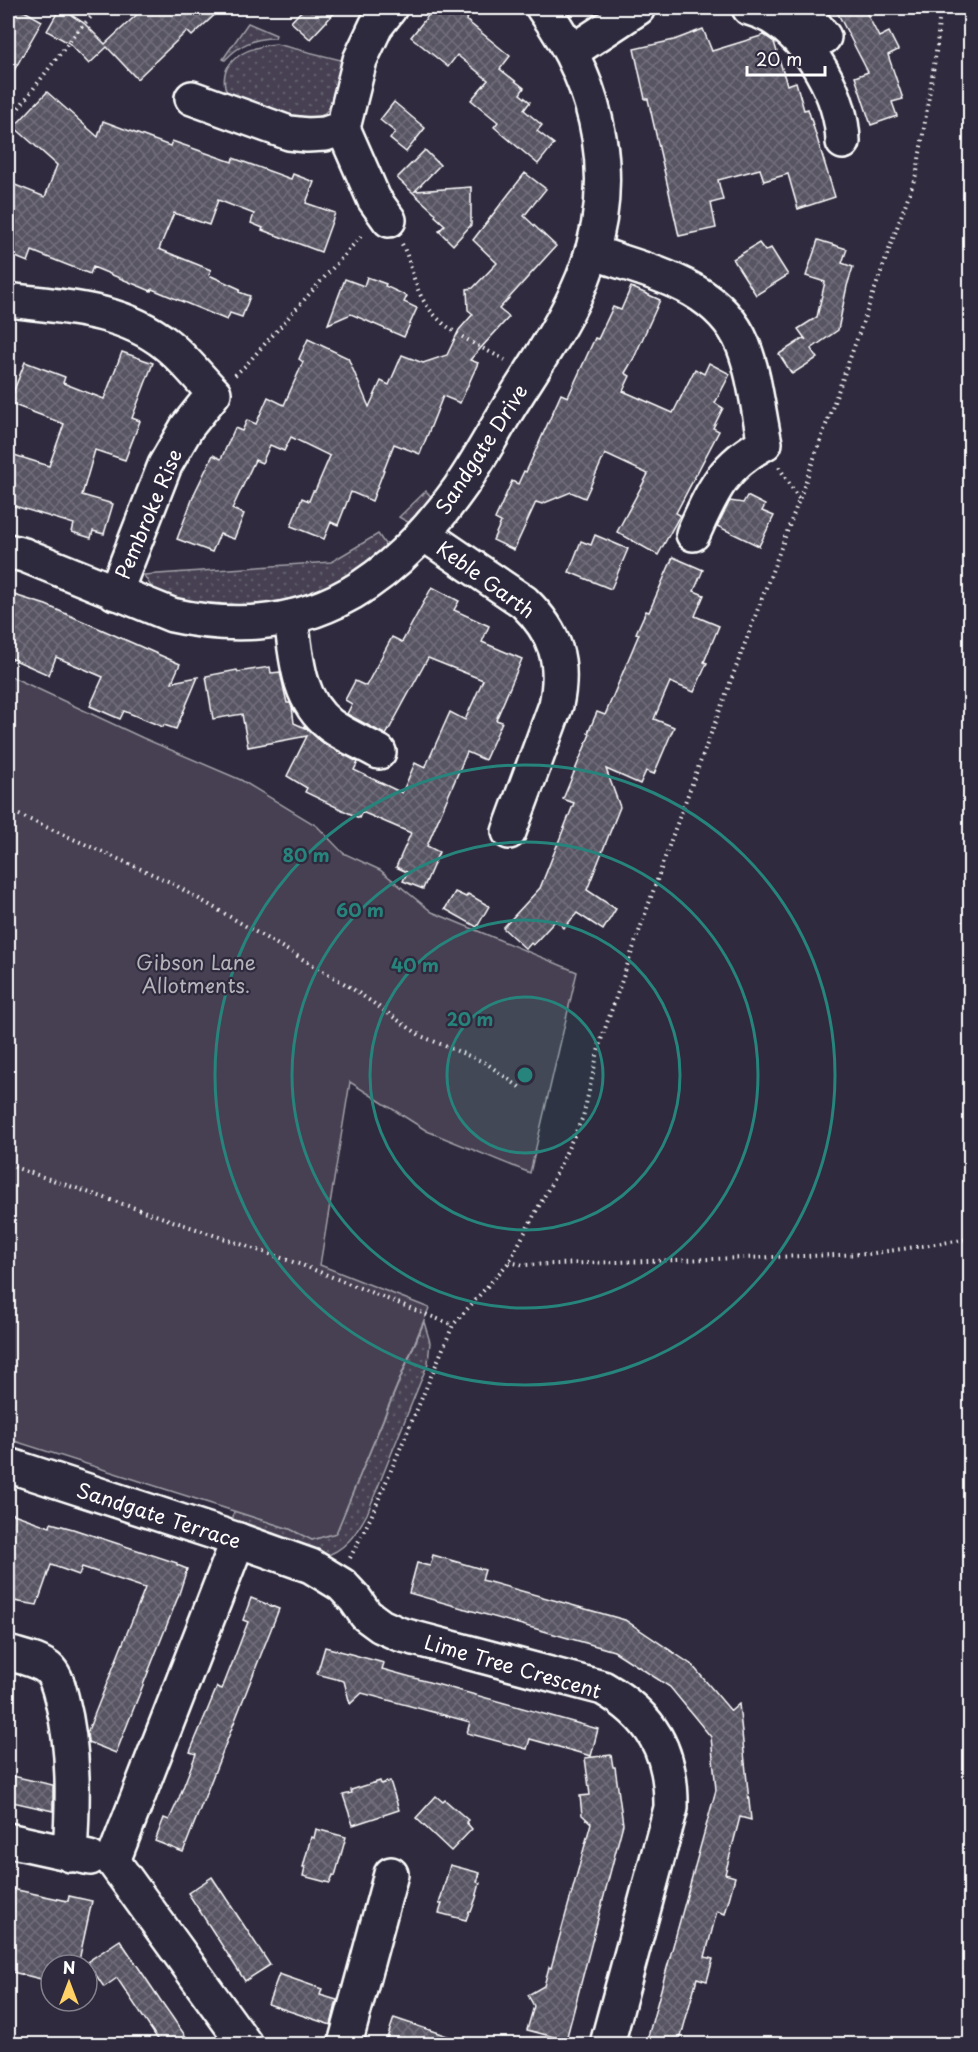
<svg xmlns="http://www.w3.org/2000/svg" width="978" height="2052" font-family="'Playpen Sans',sans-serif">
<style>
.grass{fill:url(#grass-dots);stroke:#a2a0a8;stroke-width:1.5}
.garden{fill:#464152;stroke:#a2a0a8;stroke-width:1.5}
.building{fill:url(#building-cross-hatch);stroke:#fff;stroke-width:1.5}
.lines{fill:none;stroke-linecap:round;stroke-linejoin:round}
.minor-casing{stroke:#fff;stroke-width:38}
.path{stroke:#fff;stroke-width:4;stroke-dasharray:1.5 4.5;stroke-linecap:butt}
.minor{stroke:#2f2a3d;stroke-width:33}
.ring{fill:none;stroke:#27847c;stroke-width:3}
.labels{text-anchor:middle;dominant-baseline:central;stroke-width:4.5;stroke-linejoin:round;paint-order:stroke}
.street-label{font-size:20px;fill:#fff;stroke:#2f2a3d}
.park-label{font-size:20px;fill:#b5b3ba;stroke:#2f2a3d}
.centre{fill:#27847c;stroke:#2f2a3d;stroke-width:3}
.ring-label{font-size:18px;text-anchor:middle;font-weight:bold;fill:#27847c;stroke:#2f2a3d;stroke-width:4.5;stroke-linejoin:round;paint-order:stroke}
</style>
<defs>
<pattern id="grass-dots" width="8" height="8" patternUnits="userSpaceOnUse" patternTransform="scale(1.5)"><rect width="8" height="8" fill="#464152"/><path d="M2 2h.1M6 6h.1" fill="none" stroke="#625e6c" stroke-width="1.8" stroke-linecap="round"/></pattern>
<pattern id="building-cross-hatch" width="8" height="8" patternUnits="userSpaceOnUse" patternTransform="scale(1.5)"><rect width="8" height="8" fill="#595564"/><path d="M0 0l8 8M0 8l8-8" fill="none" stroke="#726e7b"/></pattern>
</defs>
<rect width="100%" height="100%" fill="#2f2a3d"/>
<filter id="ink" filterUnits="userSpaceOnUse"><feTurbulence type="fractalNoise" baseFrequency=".0167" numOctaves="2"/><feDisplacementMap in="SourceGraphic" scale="12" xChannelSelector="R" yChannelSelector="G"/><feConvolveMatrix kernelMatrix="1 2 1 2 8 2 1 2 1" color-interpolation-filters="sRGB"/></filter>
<g filter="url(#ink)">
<g class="grass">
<path d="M248,23L276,35L275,38C254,38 239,45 225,60L223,59Z"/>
<path d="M276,44L345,61C338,91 339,111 307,123L228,96C213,61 247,47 276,44Z"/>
<path d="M426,491L434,500L413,525L399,517Z"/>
<path d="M378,534L389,550C375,560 362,570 347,579C303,604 237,616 188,602C166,596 155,597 144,575L331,562Z"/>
<path d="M424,1322L430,1342L428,1363L367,1514C356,1534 345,1551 322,1557L232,1523L234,1511L290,1529L312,1540L336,1533Z"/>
</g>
<path class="garden" d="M8,675L143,738L241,780L317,826L343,853L380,870L432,912L577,972L530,1173L427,1131L350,1082L320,1265L429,1308L336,1533L312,1540L290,1529L8,1439Z"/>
<g class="building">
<path d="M8,8H19L42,21L8,81Z"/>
<path d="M60,8L84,23L105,44L144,8H222L192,36L187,31L137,79L107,47L89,64L69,43L47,31Z"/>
<path d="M304,8H339L310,39L291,22Z"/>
<path d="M434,8H458L469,16L466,20L510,56L500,69L524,88L520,94L530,102L524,110L542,125L537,131L554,144L538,164L494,127L498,122L471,100L488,80L457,55L448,67L411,37Z"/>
<path d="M835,8H864L879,37L889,32L898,50L888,55L903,99L892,102L897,116L871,125L855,77L868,72Z"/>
<path d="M703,29L712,51L764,35L774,42L787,85L796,82L804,110L808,109L835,197L798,209L788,174L764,181L760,169L718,180L723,200L711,203L716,228L679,236L648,99H645L634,49L674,40Z"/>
<path d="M47,92L98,137L103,121L170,146L172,141L232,162L233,158L291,179L293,174L314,182L306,203L335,213L321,252L262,230L263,228L251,223L254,214L218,200L209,225L174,213L159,249L211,270L209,275L240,289L239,292L250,296L242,317L230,313L227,320L152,289L151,291L93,267L90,274L32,251L28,262L8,254V182L45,197L57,165L14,127Z"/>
<path d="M394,102L425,128L406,152L390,139L395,132L380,120Z"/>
<path d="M425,150L440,165L415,191L471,187V225L453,245L439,231L445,225L435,216L436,214L397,178Z"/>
<path d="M525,173L546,189L524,216L556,246L499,309L509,317L470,360L478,363L460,403L443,396L420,454L394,444L372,501L351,492L338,525L331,522L324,539L291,526L302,498L309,501L313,491H315L330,456L291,437L284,451L270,445L262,463L255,460L232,509L244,514L234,539L220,534L212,552L177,539L195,492L213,455L221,459L235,428L242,431L247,420L256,424L268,397L284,405L303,362L299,359L308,339L348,358L369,407L381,381L389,385L402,355L423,363L447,355L459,330L473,314L468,310L467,289L473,288L497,263L473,240Z"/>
<path d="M818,240L847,249L842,263L853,267L847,286L838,330L811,349L817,358L792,374L779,354L804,338L806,340L798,329L817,317L825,282L806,276Z"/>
<path d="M759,243L765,251L771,248L788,275L756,295L733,259Z"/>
<path d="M367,277L386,284L385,286L407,296L404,302L417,308L404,337L351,314L328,324L345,279L364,286Z"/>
<path d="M631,287L660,300L634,358L625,373L630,376L623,391L673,413L695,369L704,374L709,363L730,374L715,403L723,408L713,428L719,431L676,513L680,515L658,555L617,532L648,474L605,454L585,498L571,492L542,504L536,502L514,550L493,540L501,522L495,519L512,481L518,484L524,471L526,472L561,394L568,397L595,338L598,339L613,307L621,310Z"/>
<path d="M122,352L153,363L132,418L140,421L125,460L95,450L82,495L113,504L104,534L93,531L91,538L72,532L74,524L8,504V453L49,466L64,424L9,403L25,362L65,377L63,383L104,399Z"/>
<path d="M747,496L765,505L762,511L774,516L759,546L717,526L730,501L743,503Z"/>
<path d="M595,535L628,549L611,589L569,572L581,541L591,545Z"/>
<path d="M673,557L703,570L694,591L704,595L695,616L719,626L704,662L707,663L694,692L670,682L654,719L674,727L654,774L646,771L640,784L606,769L620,807L587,890L616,909L603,930L577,913L564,928L556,920L533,945L531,943L526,949L503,928L540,888L574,803L563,799L590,734L588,733L597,712L605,715L639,634L636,633L646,611L649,612Z"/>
<path d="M432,587L459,601L454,610L489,626L482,642L522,659L496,720L502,722L485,760L467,752L427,846L439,852L423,889L403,881L407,872L396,867L411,833L362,812L359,818L305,792L307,788L287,776L307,736L248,747L242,714L213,719L206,676L237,670L238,672L270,667L271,673L280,672L287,703H290L292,707L294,723L307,729L326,745L358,762L354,770L402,793L415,763L425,768L450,712L465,720L483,680L428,658L386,735L347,714L352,704L345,700L355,681L366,686L392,637L402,642Z"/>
<path d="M8,593L46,605L180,664L172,682L198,677L176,729L164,725L163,727L124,711L120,719L90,706L103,677L56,657L49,675L8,657Z"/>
<path d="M455,892L466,897L468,894L489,906L477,927L445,909Z"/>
<path d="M8,1512L50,1527L51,1523L73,1529L177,1563V1565L187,1569L178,1597L116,1753L88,1742L87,1733L145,1588L82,1567L79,1575L51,1565L37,1605L8,1600Z"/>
<path d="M433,1555L485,1570L482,1580L625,1620L692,1665L731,1711L739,1704L751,1820L740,1817L725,1874L735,1877L725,1914L717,1911L705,1957L713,1959L707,1981L697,1978L679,2044H646L716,1790L711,1737L670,1687L614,1651L409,1593L417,1563L430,1566Z"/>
<path d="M251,1598L279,1609L183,1852L155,1841L164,1818L169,1820L179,1798L196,1754L190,1752L217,1687L222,1689L235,1656L248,1622L243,1620Z"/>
<path d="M325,1647L384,1663L382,1669L598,1729L591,1756L530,1739L527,1749L467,1733L470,1722L362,1693L350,1704L344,1681L317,1674Z"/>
<path d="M611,1755L613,1767H615L623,1824L566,2040L527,2030L534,2006L528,1995L544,1986L549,1967L551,1968L591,1823L582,1815L580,1796L590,1795L585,1758Z"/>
<path d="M8,1775L53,1785V1811L8,1801Z"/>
<path d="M380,1781L381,1784L390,1781L399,1810L353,1825L343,1795L352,1793L351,1790Z"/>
<path d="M436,1796L443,1802L445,1800L468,1820L466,1822L472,1829L451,1851L416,1818Z"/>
<path d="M316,1829L346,1837L335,1876L333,1875L330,1883L303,1876L305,1867H303L311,1837L314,1838Z"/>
<path d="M450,1865L480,1873L477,1882L480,1883L476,1898L471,1912H469L466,1920L439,1913L442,1904H439Z"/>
<path d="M212,1877L270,1965L245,1981L188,1893Z"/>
<path d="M8,1888L68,1901L69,1896L92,1901L78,1965H48L45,1980L8,1971Z"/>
<path d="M120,1940L161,2001L191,2044H161L117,1978L104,1987L87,1962Z"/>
<path d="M279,1974L322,1989L320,1995L337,2000L331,2025L268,2004Z"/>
<path d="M394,2018L462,2041L461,2044H385Z"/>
</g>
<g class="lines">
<defs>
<g id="minor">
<path d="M749,8C756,10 764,13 771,17C811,41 842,96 843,142"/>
<path d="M798,8L805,13L824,37"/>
<path d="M571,52L638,8"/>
<path d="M192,98L289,133L307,135L325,134L343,128"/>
<path d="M389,220L374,199L343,128L360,60L376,26L390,8"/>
<path d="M592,252C648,272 718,284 743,345C755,375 758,411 765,443C722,466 712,492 693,534"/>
<path d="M8,300C62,307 121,308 166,344C184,358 198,377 214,393L187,427L165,465L115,593"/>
<path d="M424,534L524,602C556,633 565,662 556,705L509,832"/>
<path d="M8,551L24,555L172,615C300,644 386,591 459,489C476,465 491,437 506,412C533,368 564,325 583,278C621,184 601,87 543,8"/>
<path d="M291,617C296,655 297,700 330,725C345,736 363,743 379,752"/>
<path d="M8,1465L238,1540L311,1566L342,1585L355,1599L366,1615L381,1626L399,1634L603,1688C652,1716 672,1751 671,1808L607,2044"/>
<path d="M8,1653C20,1657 40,1660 50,1670C57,1678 59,1689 62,1700C75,1751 73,1803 70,1855"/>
<path d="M8,1840L90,1858"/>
<path d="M113,1861L238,1540"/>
<path d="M113,1861L245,2044"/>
<path d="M345,2044L391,1874"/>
</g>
</defs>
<use href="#minor" class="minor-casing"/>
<g class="path">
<path d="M8,122L76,33L99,8"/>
<path d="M402,244C411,261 412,279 421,296C438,329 474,343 505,360"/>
<path d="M235,375L246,365L363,234"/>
<path d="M779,467L799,499"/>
<path d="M8,810L170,882L347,985L421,1036L486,1063L522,1089"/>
<path d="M8,1165L302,1265L453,1325"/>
<path d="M509,1262L524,1265L868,1254L970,1239"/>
<path d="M350,1558L371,1517L453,1325L509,1262L553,1180L583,1117L600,1043L675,829L799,500L917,172L937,46L940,8"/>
</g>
<use href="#minor" class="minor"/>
</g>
</g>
<circle cx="525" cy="1075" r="78" fill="#27847c" fill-opacity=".12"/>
<g class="ring">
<circle cx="525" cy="1075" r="78"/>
<circle cx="525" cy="1075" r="155"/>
<circle cx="525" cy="1075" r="233"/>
<circle cx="525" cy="1075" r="310"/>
</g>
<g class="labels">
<g class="street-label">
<text transform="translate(481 449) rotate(-57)">Sandgate Drive</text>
<text transform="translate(148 514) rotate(-67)">Pembroke Rise</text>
<text transform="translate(486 579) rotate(36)">Keble Garth</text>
<text transform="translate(159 1515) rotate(18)">Sandgate Terrace</text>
<text transform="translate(513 1666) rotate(16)">Lime Tree Crescent</text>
</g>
<g class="park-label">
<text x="196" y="962">Gibson Lane<tspan x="196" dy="23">Allotments.</tspan></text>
</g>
</g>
<circle cx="525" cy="1075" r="9" class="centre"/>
<g class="ring-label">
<text x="306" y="862">80 m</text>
<text x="360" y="917">60 m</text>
<text x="415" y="972">40 m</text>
<text x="470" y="1026">20 m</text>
</g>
<rect width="978" height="2052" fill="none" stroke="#2f2a3d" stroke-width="30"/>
<rect x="15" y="15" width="948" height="2022" fill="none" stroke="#fff" stroke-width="2" filter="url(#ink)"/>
<g transform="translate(69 1983)"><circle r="28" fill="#2f2a3d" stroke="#827f8b" stroke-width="1.5"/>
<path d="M0-4.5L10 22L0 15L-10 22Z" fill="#ffd166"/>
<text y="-9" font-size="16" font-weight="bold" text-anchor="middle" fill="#ffffff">N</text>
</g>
<path d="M747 66v9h78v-9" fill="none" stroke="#ffffff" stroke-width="3"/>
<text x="756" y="66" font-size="18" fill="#ffffff" stroke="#2f2a3d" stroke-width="4.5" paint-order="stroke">20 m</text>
</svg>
